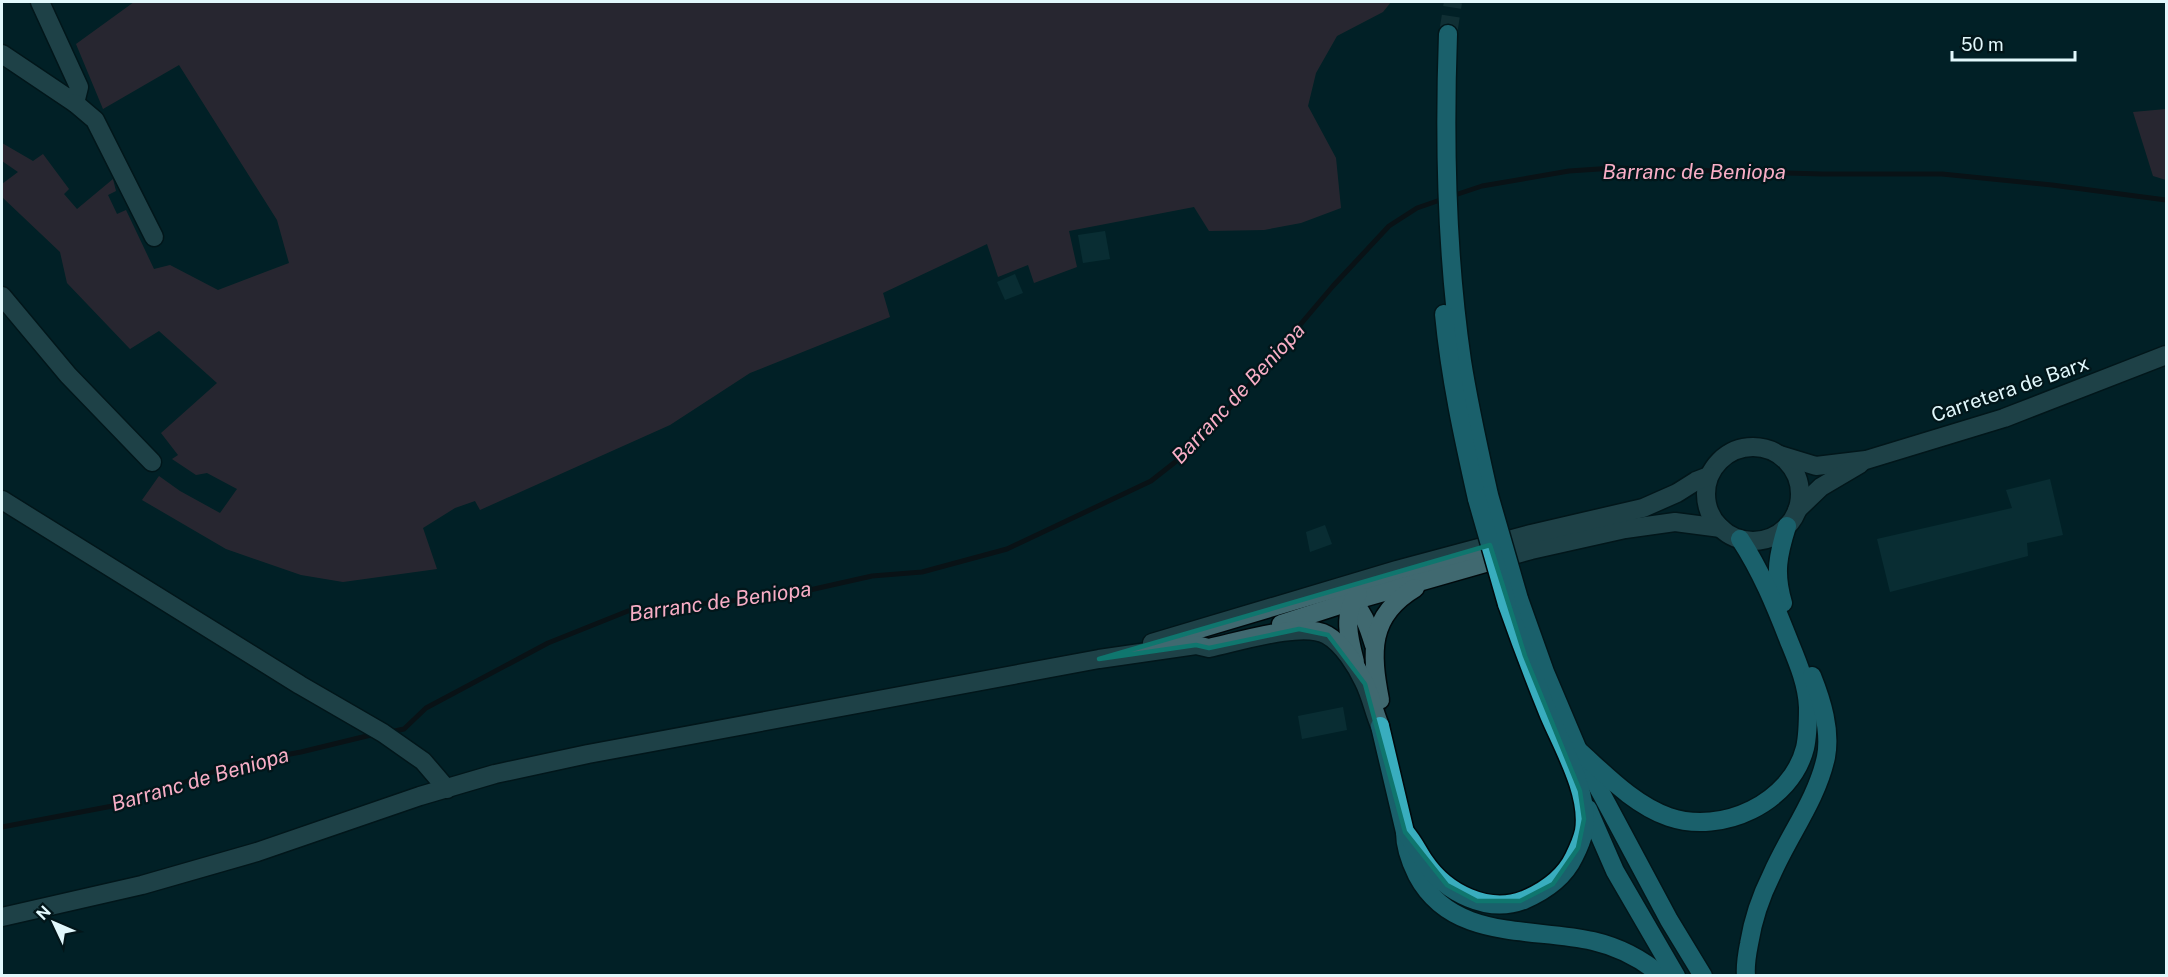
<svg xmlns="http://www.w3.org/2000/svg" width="2168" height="977" font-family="'Public Sans',sans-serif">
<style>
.green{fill:#562e3c}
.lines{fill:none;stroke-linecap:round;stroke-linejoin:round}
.stream{stroke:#120004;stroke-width:5}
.building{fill:#123d43}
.highway-tunnel{stroke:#234146;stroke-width:18;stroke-dasharray:18 9;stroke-linecap:butt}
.minor-casing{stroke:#00090c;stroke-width:21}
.highway-casing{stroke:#00090c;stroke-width:21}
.minor{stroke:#406970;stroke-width:18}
.highway{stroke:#39adbe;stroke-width:18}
.highway-bridge-casing{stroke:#00090c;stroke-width:21;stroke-linecap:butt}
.highway-bridge{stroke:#39adbe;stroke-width:18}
.marked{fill:none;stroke:#0f766e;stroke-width:4.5;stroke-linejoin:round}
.labels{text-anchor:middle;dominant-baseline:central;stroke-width:4.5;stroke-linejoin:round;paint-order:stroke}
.street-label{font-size:20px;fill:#e2f8fc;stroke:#02161a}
.water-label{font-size:21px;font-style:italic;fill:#f8aec6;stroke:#02161a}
</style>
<rect width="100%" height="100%" fill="#012126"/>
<g class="green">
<path d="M134,2H1391L1383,12L1337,36L1316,73L1308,106L1336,158L1341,208L1301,223L1264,230L1209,231L1194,207L1069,231L1077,267L1034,283L1028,265L998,277L987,244L883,293L890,317L750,373L670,425L480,510L475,501L455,508L423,528L437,569L343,582L301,575L226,549L142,500L159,476L180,491L220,513L237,489L207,473L196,475L172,459L178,455L161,433L217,383L159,331L130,349L67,283L60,252L2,197V184L18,172L2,161V143L33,161L43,154L69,189L64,194L77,209L113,179L116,191L108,195L117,214L126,210L154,269L170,265L218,290L289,263L277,220L179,65L103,109L76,44Z"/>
<path d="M2166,109V180L2153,176L2133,112Z"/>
</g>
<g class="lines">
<g class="stream">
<path d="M1452,196L1482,186L1569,171L1614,168L1822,174H1942L2052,185L2166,200"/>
<path d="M390,732L404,729L426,708L548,643L628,611L783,596L872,576L922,572L1007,549L1151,481L1179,459L1228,410L1333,286L1389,226L1417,208L1443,199"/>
<path d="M2,827L123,804L236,764L301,752L375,734"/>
</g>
</g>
<g class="building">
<path d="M1105,231L1110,259L1083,263L1078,235Z"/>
<path d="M1015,274L1023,293L1005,300L997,282Z"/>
<path d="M2050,479L2063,535L2027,543L2028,556L1890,592L1877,539L2012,508L2006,490Z"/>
<path d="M1325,525L1332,544L1310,552L1306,532Z"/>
<path d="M1343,707L1347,730L1302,739L1298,716Z"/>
</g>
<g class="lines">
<path class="highway-tunnel" d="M1448,34L1453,2"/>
<defs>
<g id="minor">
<path d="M2,54L75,103L79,87L40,2"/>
<path d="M75,103L95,120L154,237"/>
<path d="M2,296L68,375L152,462"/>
<circle cx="1753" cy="494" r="47"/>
<path d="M1780,455L1816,466L1866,460L2004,418L2166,355"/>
<path d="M2,500L300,685L383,733L423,761L447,789"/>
<path d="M1797,510L1821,487L1860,464"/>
<path d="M1346,595C1363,610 1368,625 1374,645"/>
<path d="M1281,624L1352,601L1531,550L1625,529L1675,522L1721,528"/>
<path d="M1152,643L1397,570L1531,534L1643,508L1677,493L1696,481L1709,476"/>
<path d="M1355,662C1349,639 1342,613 1358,594"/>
<path d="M1380,700C1371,653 1368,616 1415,588"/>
<path d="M2,917L142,885L257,852L420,796L495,774L588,754L1099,659L1196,645L1209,648C1238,642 1303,621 1327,635C1343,644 1357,667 1364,682C1371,696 1374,712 1380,726"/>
</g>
<g id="highway">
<path d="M1448,34C1444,144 1446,252 1462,361C1469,406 1479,450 1489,495"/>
<path d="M1444,314C1450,377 1463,437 1477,499"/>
<path d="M1519,599L1545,672L1578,750L1669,920L1703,976"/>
<path d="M1783,603C1774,573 1778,555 1787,526"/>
<path d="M1380,726L1405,832C1405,848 1410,861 1417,875C1452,941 1531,927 1593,941C1619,947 1642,959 1662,976"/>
<path d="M1578,750C1605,774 1634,805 1669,817C1722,835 1791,803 1805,748C1808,735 1808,720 1808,707C1807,684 1798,663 1789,641C1775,605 1761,571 1740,539"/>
<path d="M1588,809L1615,871L1676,976"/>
<path d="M1405,832C1414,842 1418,852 1425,862C1446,893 1488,914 1524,900C1545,891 1564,878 1574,857C1578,849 1582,840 1584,831C1590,794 1563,748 1549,715C1534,678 1520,641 1507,604"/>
<path d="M1746,976C1745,965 1747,954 1749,944C1753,919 1761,896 1772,874C1789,835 1817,799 1826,757C1831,730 1822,701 1812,676"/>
</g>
</defs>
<use href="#minor" class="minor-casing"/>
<use href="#highway" class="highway-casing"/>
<use href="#minor" class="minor"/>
<use href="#highway" class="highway"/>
<defs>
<g id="highway-bridge">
<path d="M1489,495L1519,599"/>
<path d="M1477,499L1507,604"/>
</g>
</defs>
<use href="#highway-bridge" class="highway-bridge-casing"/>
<use href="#highway-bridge" class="highway-bridge"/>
</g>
<path d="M0 0H2168V977H0ZM1490,545L1525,656L1580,791L1584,819L1578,848L1553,884L1520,901H1477L1447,885L1405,832L1365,684L1328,635L1299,629L1209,648L1196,645L1099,659Z" fill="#012126" fill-opacity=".55" fill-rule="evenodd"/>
<path class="marked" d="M1490,545L1525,656L1580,791L1584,819L1578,848L1553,884L1520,901H1477L1447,885L1405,832L1365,684L1328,635L1299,629L1209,648L1196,645L1099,659Z"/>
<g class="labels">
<g class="street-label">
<text transform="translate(2010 389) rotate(-19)">Carretera de Barx</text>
</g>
<g class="water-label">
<text x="1694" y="171">Barranc de Beniopa</text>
<text transform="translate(1238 393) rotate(-47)">Barranc de Beniopa</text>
<text transform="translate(720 601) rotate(-8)">Barranc de Beniopa</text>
<text transform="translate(200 779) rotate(-16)">Barranc de Beniopa</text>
</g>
</g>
<rect width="2168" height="977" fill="none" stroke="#e2f8fc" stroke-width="6"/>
<g transform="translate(54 923) rotate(314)" stroke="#02161a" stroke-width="4.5" paint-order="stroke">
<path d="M0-4.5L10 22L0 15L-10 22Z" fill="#e2f8fc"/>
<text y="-9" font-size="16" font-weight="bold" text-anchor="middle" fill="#e2f8fc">N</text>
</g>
<path d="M1952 51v9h123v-9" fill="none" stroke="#e2f8fc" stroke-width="3"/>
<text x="1961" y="51" font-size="18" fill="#e2f8fc" stroke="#02161a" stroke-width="4.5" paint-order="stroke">50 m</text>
</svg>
